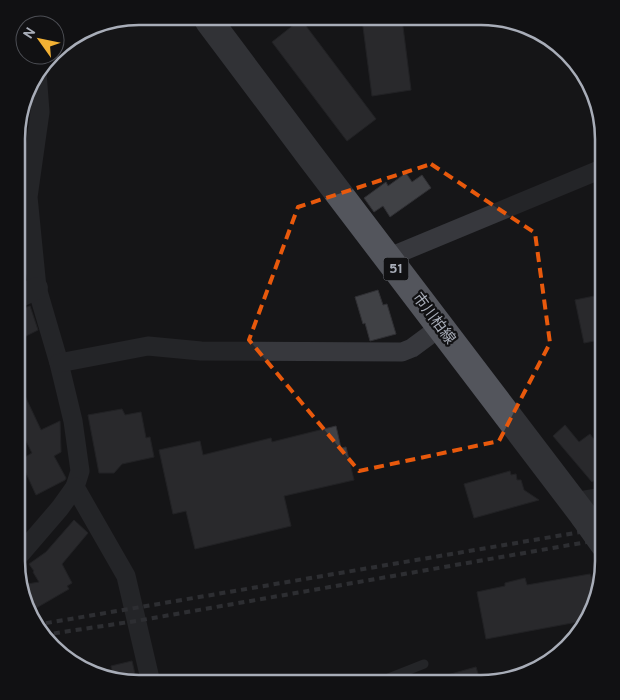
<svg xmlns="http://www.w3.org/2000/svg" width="620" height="700" font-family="Overpass,'Noto Sans JP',sans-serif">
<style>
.building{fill:#404145;stroke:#303034}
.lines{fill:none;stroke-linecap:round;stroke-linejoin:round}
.service{stroke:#37383d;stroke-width:9}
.minor{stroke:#37383d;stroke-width:19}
.tertiary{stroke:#37383d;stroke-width:22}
.primary{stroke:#53555c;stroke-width:28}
.rail{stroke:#4a4c52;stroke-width:4;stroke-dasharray:6 5;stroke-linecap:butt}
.primary-bridge{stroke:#53555c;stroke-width:28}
.marked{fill:none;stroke:#e8590c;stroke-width:4;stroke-dasharray:10 6;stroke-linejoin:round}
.labels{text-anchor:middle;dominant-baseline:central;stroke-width:4.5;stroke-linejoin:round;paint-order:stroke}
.shield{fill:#111113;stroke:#7b7e86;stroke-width:1}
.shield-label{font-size:14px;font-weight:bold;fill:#a8adb8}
.street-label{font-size:15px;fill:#a8adb8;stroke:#111113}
.rim{fill:none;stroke:#a8adb8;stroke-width:2.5}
</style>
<rect width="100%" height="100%" fill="#161618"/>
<g class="building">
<path d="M362,19H402L411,90L372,96Z"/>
<path d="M300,20L306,26L376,119L347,141L272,42Z"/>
<path d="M406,173L412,182L422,175L431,188L390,217L383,206L374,212L364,198L386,182L388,186Z"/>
<path d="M378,290L383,305L387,304L396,334L370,341L365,323L363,324L355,297Z"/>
<path d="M604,294V339L584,343L575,300Z"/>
<path d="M30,306L38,330L18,340V310Z"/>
<path d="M17,379L41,430L60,421L61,452L54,456L66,478L65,480L36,495L20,460L32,453L17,423Z"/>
<path d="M122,409L125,415L141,412L146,438L150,437L154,457L122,464L114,473H99L88,415Z"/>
<path d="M565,425L579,442L590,434L604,453V473L592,482L553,436Z"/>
<path d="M336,426L341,448L346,447L354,480L284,496L291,526L195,549L186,511L173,514L159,450L200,441L203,455L271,438L272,442Z"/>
<path d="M510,471L511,475L516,474L517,480H521L524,490L539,500L474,518L464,484Z"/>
<path d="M74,520L88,533L62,564L72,583L67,586L69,589L31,611L22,585L39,582L33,572L34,571L29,564L46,552Z"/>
<path d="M590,574L592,579L601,578L588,620L486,639L477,592L505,586V583L525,578L527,585Z"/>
<path d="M132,661L137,683H131L114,678L111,666Z"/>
<path d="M476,667L481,684H434L433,679Z"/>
</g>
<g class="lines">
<path class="service" d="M376,683L424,664"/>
<g class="minor">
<path d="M37,73L40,112L28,197L37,288L59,363L73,421L80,471L75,487L126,576L151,683"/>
<path d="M387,258L604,168"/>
<path d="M59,363L148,346L201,351L402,352L412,348L439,328"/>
<path d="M573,502L604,497"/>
<path d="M17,558L60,508L75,487"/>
</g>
<path class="tertiary" d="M18,297L37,288"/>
<path class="primary" d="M209,21L311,157L584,516"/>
<g class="rail">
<path d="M35,625L604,528"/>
<path d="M43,635L136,621L604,539"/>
</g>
<path class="primary-bridge" d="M584,516L604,544"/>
</g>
<path d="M0 0H620V700H0ZM431,164L535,233L550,343L499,441L359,471L249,340L298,207Z" fill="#161618" fill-opacity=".55" fill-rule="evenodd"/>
<path class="marked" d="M431,164L535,233L550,343L499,441L359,471L249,340L298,207Z"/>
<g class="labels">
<rect class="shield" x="383.5" y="257.5" width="25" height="23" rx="4"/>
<g class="shield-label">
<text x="396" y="269">51</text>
</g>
<g class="street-label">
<text transform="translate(433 319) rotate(53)">市川柏線</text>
</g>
</g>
<path d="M0 0H620V700H0ZM139 25H481A114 114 0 0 1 595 139V561A114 114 0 0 1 481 675H139A114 114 0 0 1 25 561V139A114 114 0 0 1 139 25Z" fill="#111113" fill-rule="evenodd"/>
<path class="rim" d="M139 25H481A114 114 0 0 1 595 139V561A114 114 0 0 1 481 675H139A114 114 0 0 1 25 561V139A114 114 0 0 1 139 25Z"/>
<g transform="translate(40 40) rotate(303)"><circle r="24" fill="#111113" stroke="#4d4f55"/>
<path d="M0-4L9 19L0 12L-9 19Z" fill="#f2b134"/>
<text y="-8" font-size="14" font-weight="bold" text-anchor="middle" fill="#a8adb8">N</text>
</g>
</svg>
